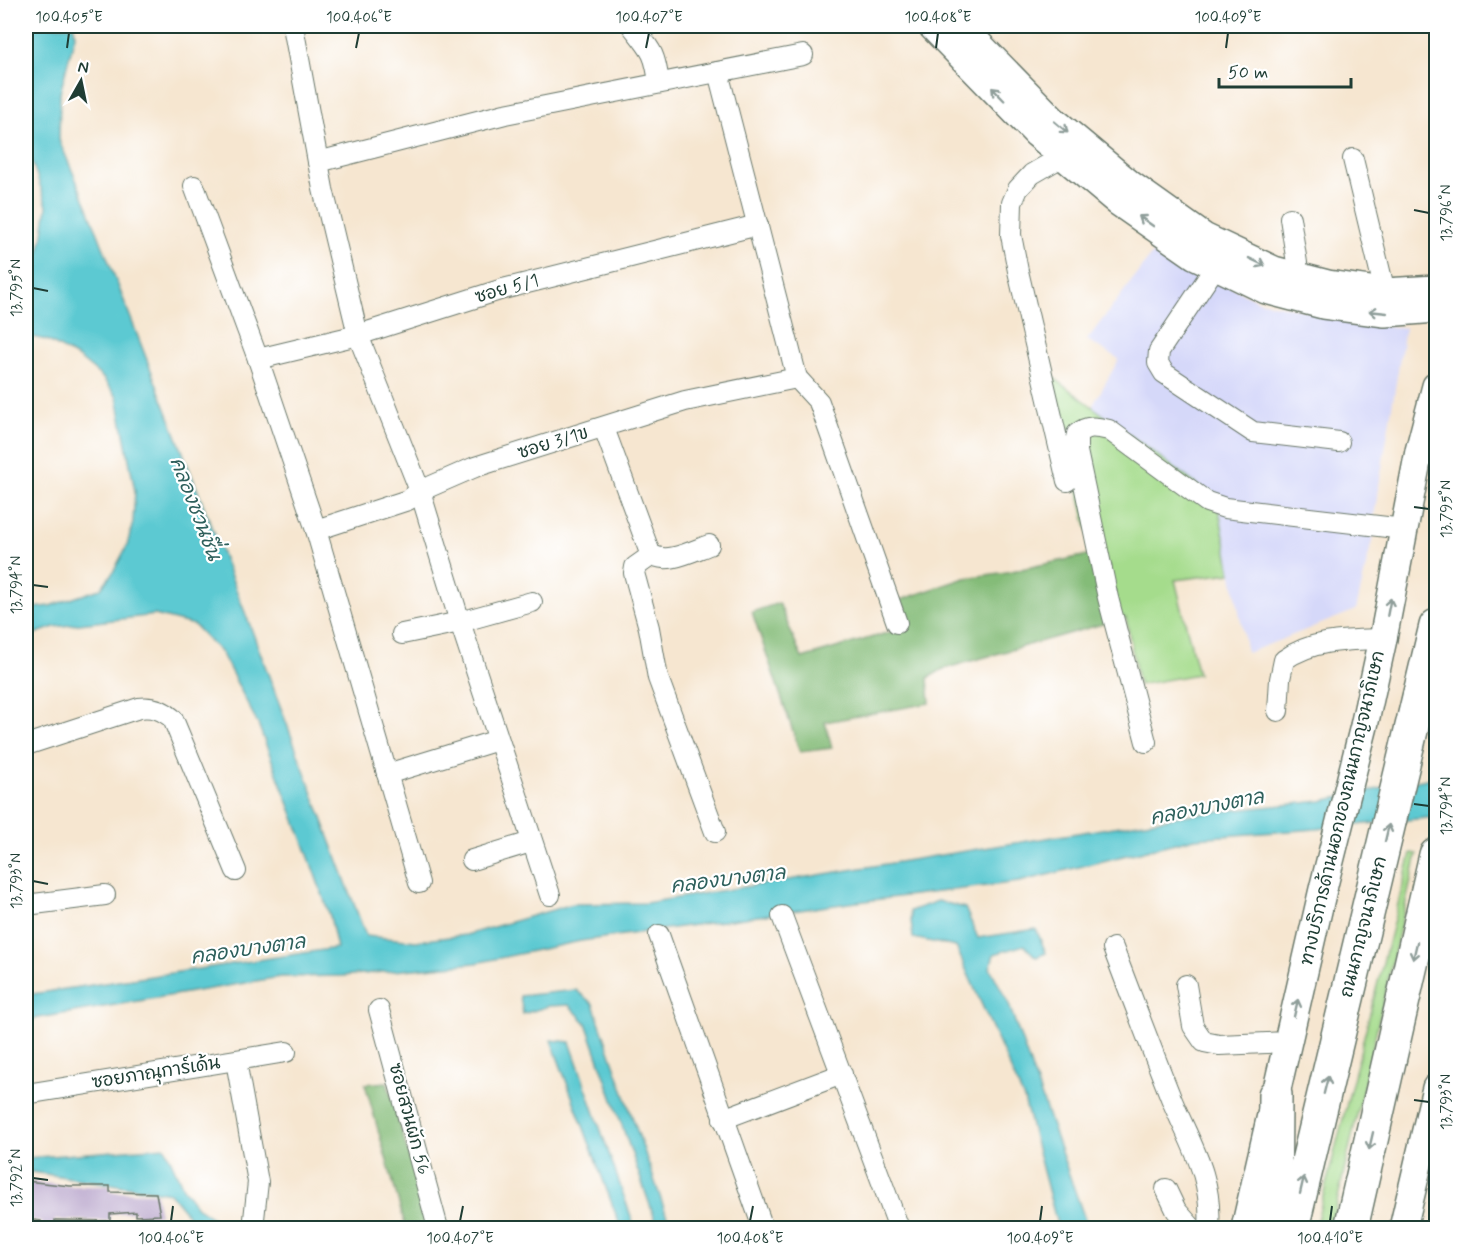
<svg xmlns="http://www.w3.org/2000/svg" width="1462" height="1254" font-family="Mynerve,'Playpen Sans Thai',sans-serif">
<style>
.built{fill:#d5d8f9}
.green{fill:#a5dc8c;stroke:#628c60;stroke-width:1.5}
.forest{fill:#84bc78;stroke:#527c56;stroke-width:1.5}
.water{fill:#5cc9d2;stroke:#3e8383;stroke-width:1.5}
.building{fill:#b29ec7}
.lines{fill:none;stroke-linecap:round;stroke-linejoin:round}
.street-casing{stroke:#6a786b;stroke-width:22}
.secondary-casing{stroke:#6a786b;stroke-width:30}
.highway-casing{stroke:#6a786b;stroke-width:36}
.street{stroke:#fff;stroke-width:20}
.secondary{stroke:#fff;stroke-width:27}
.highway{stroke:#fff;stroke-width:33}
.oneway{stroke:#8f9e9a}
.ticks{fill:none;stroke:#1f3d34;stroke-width:2}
.labels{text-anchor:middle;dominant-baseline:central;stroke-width:4.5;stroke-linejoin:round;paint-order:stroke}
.street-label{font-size:18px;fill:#1f3d34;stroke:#fff}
.water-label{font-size:20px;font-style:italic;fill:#2e605c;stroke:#fff}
.neatline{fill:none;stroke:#1f3d34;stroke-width:2}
.ticks-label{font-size:15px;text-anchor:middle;fill:#1f3d34}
</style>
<rect width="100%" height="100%" fill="#fff"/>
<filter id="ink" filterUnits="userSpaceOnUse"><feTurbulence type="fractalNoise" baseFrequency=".0167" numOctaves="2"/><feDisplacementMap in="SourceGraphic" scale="12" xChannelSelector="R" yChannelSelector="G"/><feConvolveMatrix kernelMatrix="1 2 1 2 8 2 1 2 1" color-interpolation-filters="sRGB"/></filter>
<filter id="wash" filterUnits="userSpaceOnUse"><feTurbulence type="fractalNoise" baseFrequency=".008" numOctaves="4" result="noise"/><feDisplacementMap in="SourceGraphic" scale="24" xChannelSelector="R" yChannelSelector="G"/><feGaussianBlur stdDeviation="1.35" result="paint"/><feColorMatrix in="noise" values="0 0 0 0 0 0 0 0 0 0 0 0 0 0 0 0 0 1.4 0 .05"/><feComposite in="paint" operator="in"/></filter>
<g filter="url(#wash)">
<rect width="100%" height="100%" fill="#f6e6d0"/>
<g class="built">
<path d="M1158,246L1172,258L1259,301L1375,325L1405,328L1373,522L1217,500L1092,407L1119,359L1087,340Z"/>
<path d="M1220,512L1374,532L1356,610L1247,653Z"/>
</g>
<g class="green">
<path d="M1050,375L1217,500L1231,573L1175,580L1198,674L1139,685L1126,618L1110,622Z"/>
<path d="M1411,853L1417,854L1331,1228H1315Z"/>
</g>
<g class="forest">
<path d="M1093,554L1110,622L943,669L928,678L930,703L825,722L832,748L800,752L752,612L779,603L802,658L904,628L897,601L965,578L1007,572Z"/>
<path d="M387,1082L430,1228H406L365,1084Z"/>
</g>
<g class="water">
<path d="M26,26H74L75,35L60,93L59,140L88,208L251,628L366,936L416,941L466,935L573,904L646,903L1188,815L1321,801L1436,777V817L1316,829L1195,838L1019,882L849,903L581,941L476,963L342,976L280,977L26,1020V995L337,948L330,916L303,841L258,724L222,654L194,625L155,615L54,627L26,637V609L50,606L100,589L112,574L127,546L133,522L135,491L117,397L102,377L79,358L47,340L26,336V280L33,272L42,240L47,206L26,144Z"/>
<path d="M938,901L965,908L978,938L1036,929L1046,953L1036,957L1024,945L994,954L990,968L1008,1002L1088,1228H1058L1024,1099L956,947L913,938L910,911Z"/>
<path d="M576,990L593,1004L671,1228H658L586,1023L569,1005L549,1006L523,1014L520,996Z"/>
<path d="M551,1040L570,1042L635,1228H621Z"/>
<path d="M165,1147L183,1188L198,1208L218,1222L219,1228H199L170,1193L26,1171V1158Z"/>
</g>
<g id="blocks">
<path class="building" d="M26,1181L70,1186H110V1192L156,1193L160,1215L136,1216V1212L110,1214V1221L55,1220L54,1228H41V1221L26,1219Z"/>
</g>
</g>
<g filter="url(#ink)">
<use href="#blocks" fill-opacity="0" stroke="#6a786b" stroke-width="1.5"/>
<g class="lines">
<defs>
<g id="street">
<path d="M293,26L323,189L358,335L420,491L460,622L550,895"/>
<path d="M632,26C651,50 655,52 659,83"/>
<path d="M718,72L797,378L819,402L897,623"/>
<path d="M1063,156L1032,174L1018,189L1012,203L1011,235L1018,271L1067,481"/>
<path d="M1353,159L1385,292"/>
<path d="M318,162L505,114L803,55"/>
<path d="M194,186L258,359L316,530L419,883"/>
<path d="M1290,218L1299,276"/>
<path d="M1216,266L1159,351L1158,363L1164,373L1253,432L1339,442"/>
<path d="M258,359L358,335L503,289L758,225"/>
<path d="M604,428L650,553C665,566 692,551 709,545"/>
<path d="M316,530L408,500L420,491L475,467L685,401L797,378"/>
<path d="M652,555L635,567L634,573L649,628L658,678L715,832"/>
<path d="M402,634L460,622L532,602"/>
<path d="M1278,711L1280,679L1284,660C1313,639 1349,640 1383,639"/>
<path d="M1146,742L1108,598L1077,451V434C1087,425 1096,427 1109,430L1207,502L1225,508L1404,529"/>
<path d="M26,745L139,708C153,706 163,710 173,719L236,871"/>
<path d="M387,774L498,740"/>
<path d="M472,860L531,842"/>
<path d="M26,905L105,895"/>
<path d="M782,916L899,1228"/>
<path d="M659,935L763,1228"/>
<path d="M1113,948C1132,998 1151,1048 1171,1098C1190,1144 1213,1176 1209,1228"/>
<path d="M1186,985L1193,1026L1204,1042L1219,1045L1288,1042"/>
<path d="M379,1010L438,1228"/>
<path d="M236,1061L258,1182L253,1228"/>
<path d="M26,1094L286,1052"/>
<path d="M723,1119L842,1074"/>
<path d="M1166,1189L1176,1210L1192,1228"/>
</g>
<g id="secondary">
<path d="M932,26L1037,134L1118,202L1194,255L1266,290L1323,305L1385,313L1436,309"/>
<path d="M961,26L1052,119L1131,185L1204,237L1274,270L1328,284L1385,292L1436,289"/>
<path d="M1245,1228L1323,889L1364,726L1383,639L1419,451L1436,386"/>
<path d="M1403,1228L1436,1088"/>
</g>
<g id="highway">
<path d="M1274,1228L1275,1095"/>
<path d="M1292,1228L1436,626"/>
<path d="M1351,1228L1436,855"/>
</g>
</defs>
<use href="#street" class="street-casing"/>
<use href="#secondary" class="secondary-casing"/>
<use href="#highway" class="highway-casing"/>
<use href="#street" class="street"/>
<use href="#secondary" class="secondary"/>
<use href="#highway" class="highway"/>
</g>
<defs><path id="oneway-shaft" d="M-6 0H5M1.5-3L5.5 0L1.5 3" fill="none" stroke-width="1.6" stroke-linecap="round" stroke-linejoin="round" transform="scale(1.5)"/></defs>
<g class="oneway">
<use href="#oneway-shaft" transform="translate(998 94) rotate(-134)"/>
<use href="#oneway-shaft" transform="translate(1061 127) rotate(40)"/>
<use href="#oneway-shaft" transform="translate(1146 221) rotate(-145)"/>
<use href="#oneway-shaft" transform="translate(1257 262) rotate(26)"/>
<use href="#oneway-shaft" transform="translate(1378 312) rotate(-174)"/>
<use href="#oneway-shaft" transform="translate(1389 607) rotate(-79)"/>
<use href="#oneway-shaft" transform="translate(1387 833) rotate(-77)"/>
<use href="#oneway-shaft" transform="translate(1415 951) rotate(103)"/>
<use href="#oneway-shaft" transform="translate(1296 1008) rotate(-77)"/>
<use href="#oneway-shaft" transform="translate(1326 1085) rotate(-76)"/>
<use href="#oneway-shaft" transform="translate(1371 1141) rotate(103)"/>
<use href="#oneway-shaft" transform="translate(1302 1185) rotate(-77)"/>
</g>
</g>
<path class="ticks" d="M67,48L69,33M356,48L359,33M646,48L649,33M936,48L938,33M1226,48L1228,33M1414,210L1429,213M33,288L48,291M1414,507L1429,509M33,585L48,587M1414,804L1429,806M33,881L48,884M1414,1100L1429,1102M33,1178L48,1180M171,1221L173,1206M460,1221L463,1206M750,1221L753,1206M1040,1221L1042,1206M1330,1221L1332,1206"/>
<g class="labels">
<g class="street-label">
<text transform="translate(507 289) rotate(-16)">ซอย 5/1</text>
<text transform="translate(553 443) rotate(-17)">ซอย 3/1ข</text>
<text transform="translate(1343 808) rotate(-77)">ทางบริการด้านนอกของถนนกาญจนาภิเษก</text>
<text transform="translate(1364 927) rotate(-76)">ถนนกาญจนาภิเษก</text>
<text transform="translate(156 1073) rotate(-9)">ซอยภาณุการ์เด้น</text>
<text transform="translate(409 1119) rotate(75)">ซอยสวนผัก 56</text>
</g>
<g class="water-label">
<text transform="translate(195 509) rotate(69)">คลองชวนชื่น</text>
<text transform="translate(1207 808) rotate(-11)">คลองบางตาล</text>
<text transform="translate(728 880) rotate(-7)">คลองบางตาล</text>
<text transform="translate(248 950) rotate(-8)">คลองบางตาล</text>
</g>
</g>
<rect width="1462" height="1254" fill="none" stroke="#fff" stroke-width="66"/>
<g transform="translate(81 81) rotate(9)" stroke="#ffffff" stroke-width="4.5" paint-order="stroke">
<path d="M0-4.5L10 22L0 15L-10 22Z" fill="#1f3d34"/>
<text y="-9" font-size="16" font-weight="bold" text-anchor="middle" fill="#1f3d34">N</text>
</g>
<path d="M1219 78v9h132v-9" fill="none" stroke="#1f3d34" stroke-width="3"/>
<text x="1228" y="78" font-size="18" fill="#1f3d34" stroke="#ffffff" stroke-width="4.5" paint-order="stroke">50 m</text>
<rect x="33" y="33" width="1396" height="1188" class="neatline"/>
<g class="ticks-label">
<text x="69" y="22">100.405°E</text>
<text x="359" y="22">100.406°E</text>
<text x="649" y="22">100.407°E</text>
<text x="938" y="22">100.408°E</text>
<text x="1228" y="22">100.409°E</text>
<text transform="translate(1446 213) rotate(-90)" y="5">13.796°N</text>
<text transform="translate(16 288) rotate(-90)" y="5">13.795°N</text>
<text transform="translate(1446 509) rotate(-90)" y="5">13.795°N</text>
<text transform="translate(16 585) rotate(-90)" y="5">13.794°N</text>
<text transform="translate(1446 806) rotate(-90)" y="5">13.794°N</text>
<text transform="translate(16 881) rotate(-90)" y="5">13.793°N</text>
<text transform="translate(1446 1102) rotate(-90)" y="5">13.793°N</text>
<text transform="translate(16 1178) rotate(-90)" y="5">13.792°N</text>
<text x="171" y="1243">100.406°E</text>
<text x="460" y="1243">100.407°E</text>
<text x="750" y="1243">100.408°E</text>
<text x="1040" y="1243">100.409°E</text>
<text x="1330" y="1243">100.410°E</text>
</g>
</svg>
